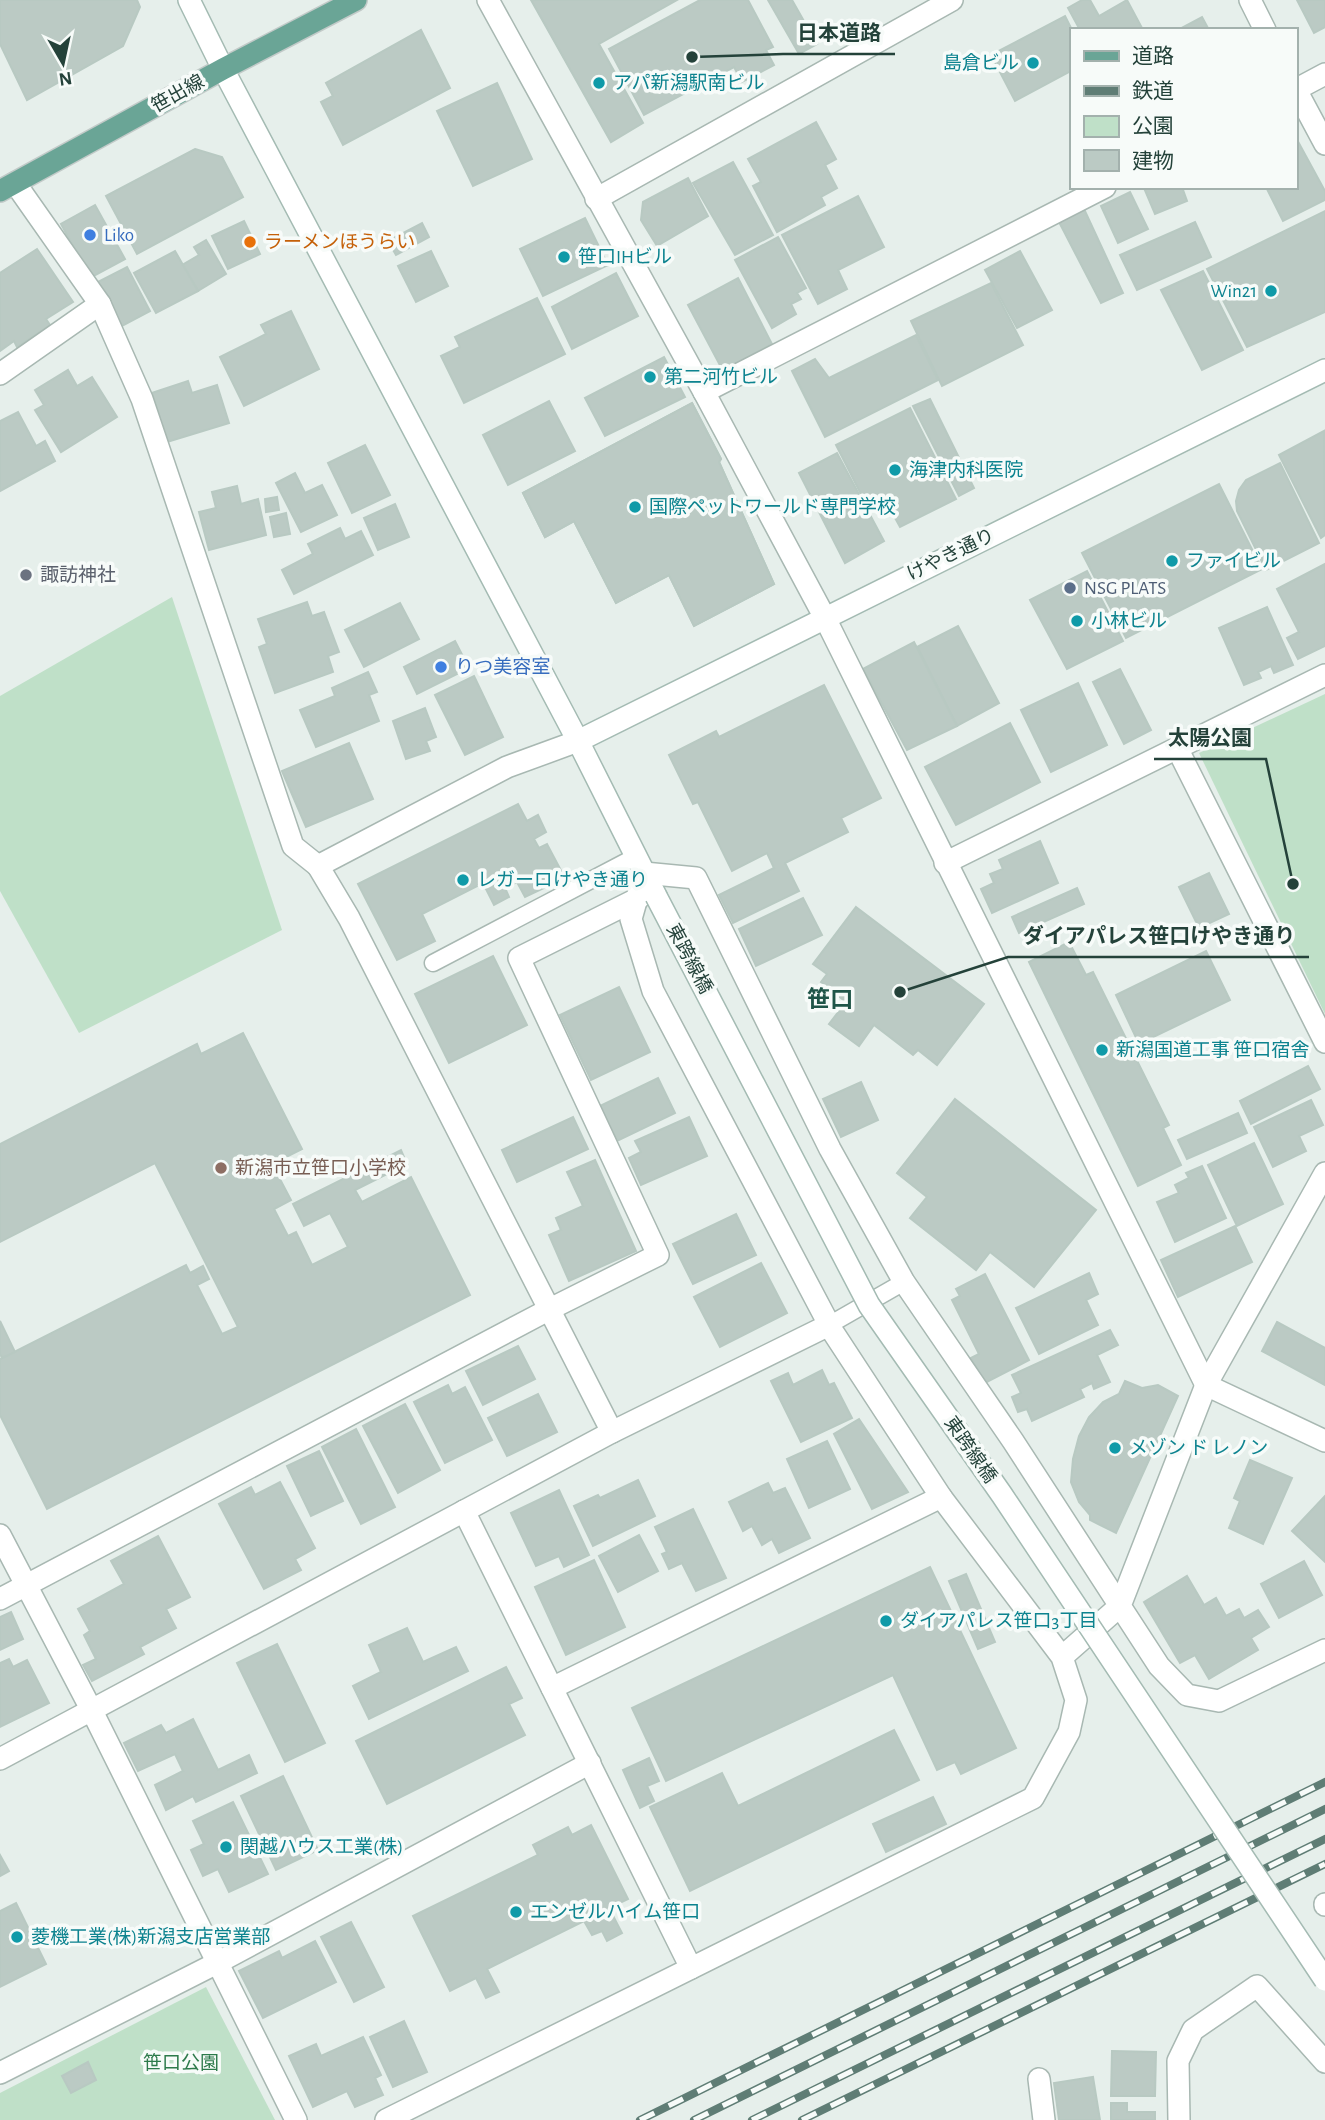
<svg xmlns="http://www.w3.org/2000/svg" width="1325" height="2120" font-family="'Alegreya Sans','Noto Sans JP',sans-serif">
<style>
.green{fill:#bfe0c8}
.building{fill:#bbcac4;stroke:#b8c9c2;stroke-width:2}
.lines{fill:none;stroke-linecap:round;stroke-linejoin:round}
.lane-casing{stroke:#a8b8b2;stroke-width:19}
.street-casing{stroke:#a8b8b2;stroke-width:24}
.secondary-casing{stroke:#a4bbb3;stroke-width:24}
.primary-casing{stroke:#c2cac8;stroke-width:24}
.lane{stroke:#fff;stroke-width:16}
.street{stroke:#fff;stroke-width:21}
.secondary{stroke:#fff;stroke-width:21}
.primary{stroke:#6aa596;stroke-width:21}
.rail-casing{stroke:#5f7d75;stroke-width:8}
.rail{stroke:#f7fbf9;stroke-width:5;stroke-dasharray:16;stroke-linecap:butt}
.secondary-bridge-casing{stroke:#a4bbb3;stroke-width:24;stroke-linecap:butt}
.secondary-bridge{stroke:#fff;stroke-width:21}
.culture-dot{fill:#0f9aa8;stroke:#f7fbf9;stroke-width:2.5}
.shop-dot{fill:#3f7fe0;stroke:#f7fbf9;stroke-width:2.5}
.food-dot{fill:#e8710a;stroke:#f7fbf9;stroke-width:2.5}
.worship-dot{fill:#6b7280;stroke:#f7fbf9;stroke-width:2.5}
.service-dot{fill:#5c6f8a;stroke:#f7fbf9;stroke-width:2.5}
.education-dot{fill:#8d6e63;stroke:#f7fbf9;stroke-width:2.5}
.labels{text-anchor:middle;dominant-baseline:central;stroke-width:7;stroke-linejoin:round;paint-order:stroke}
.culture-label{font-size:19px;fill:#0d838f;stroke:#f7fbf9;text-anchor:start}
.street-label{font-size:19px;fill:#24423a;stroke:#f7fbf9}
.shop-label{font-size:19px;fill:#366cbe;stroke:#f7fbf9;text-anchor:start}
.food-label{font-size:19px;fill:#c56008;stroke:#f7fbf9;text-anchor:start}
.worship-label{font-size:19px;fill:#5b616d;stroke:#f7fbf9;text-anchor:start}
.service-label{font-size:19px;fill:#4e5e75;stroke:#f7fbf9;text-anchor:start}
.education-label{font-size:19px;fill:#785e54;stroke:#f7fbf9;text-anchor:start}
.park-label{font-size:19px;fill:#2d7a4b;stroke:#f7fbf9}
.quarter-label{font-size:23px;font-weight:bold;fill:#1f5548;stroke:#f7fbf9}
.leader{fill:none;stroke:#24423a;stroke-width:2.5}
.callout-dot{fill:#24423a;stroke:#f7fbf9;stroke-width:2.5}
.callout-label{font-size:21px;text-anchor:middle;font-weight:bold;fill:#24423a;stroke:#f7fbf9;stroke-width:7;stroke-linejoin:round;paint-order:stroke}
</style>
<rect width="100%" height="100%" fill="#e6efeb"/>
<g class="green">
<path d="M172,597L282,930L79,1033L0,891V696Z"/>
<path d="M1325,694V1014L1199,753Z"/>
<path d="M206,1987L275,2120H0V2093Z"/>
</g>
<g class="building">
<path d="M0,0H137L140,7L123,46L27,100L0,44Z"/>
<path d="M531,0H677L599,44L643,123L611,142Z"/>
<path d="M700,0H748L773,47L766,50L774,65L742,82L734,67L644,115L609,49Z"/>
<path d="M768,0H792L817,44L799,54Z"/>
<path d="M1082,0H1090L1099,16L1127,0L1142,28L1080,30L1068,8Z"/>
<path d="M1297,0H1325V27L1314,33Z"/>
<path d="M1065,16L1072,30L1071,71L1015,101L991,55Z"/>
<path d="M1202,17L1209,30H1178Z"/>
<path d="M421,30L450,88L343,145L321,102L333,96L326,83Z"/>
<path d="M497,83L532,159L473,186L437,111Z"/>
<path d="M816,122L836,159L825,165L837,188L821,197L825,205L777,232L753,186L761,182L748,159Z"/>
<path d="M1295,136L1325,191V200L1283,221L1266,187H1295Z"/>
<path d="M195,149L222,157L243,197L137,254L106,196Z"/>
<path d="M733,162L773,235L735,255L693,183Z"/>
<path d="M688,178L708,216L657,246L641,220L643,202Z"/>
<path d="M1182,187L1187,201L1155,214L1144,188Z"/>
<path d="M1130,192L1148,229L1118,243L1101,206Z"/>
<path d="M858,196L884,247L838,270L847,289L818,304L782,235Z"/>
<path d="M95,205L125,259L90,278L61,224Z"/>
<path d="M1084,209L1123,293L1101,303L1059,222Z"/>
<path d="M1325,211V312L1247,347L1207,269Z"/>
<path d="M585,218L608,265L543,296L520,249Z"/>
<path d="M244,221L260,254L228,269L212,236Z"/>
<path d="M1195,222L1211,257L1137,290L1120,255Z"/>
<path d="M422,223L429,237L396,255L388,241Z"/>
<path d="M778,237L806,288L797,293L801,299L791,304L796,314L772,328L735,260Z"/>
<path d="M206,240L226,274L198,291L182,265L199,255L194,247Z"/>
<path d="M37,249L73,302L46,319L50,325L17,347L14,341L0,351V273Z"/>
<path d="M175,251L198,291L156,313L134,273Z"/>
<path d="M431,251L448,286L416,302L398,266Z"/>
<path d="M1020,251L1052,310L1017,328L985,270Z"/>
<path d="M127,267L150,311L122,326L98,282Z"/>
<path d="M1203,271L1243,350L1202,370L1161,290Z"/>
<path d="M616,273L638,316L572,349L552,307Z"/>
<path d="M738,278L772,344L723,371L688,305Z"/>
<path d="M991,283L1023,345L942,386L911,321Z"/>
<path d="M537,298L565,354L464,403L441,356L460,347L455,337Z"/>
<path d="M291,311L319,369L244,406L220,357L266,334L261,325Z"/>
<path d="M916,335L938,380L825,437L792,371L815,359L829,378Z"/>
<path d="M664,357L685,397L605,436L585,398Z"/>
<path d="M68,370L77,386L92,377L117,417L61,452L35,410L44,405L35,390Z"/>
<path d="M188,381L192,393L217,385L229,423L167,442L152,393Z"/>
<path d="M930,399L974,488L959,496L913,406Z"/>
<path d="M549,401L575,451L508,485L483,435Z"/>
<path d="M692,403L721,459L719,462L774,584L694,626L669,575L616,603L574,521L545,537L523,493Z"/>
<path d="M692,403L721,459L719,462L774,584L694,626L669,575L616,603L574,521L545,537L523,493Z"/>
<path d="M910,408L956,499L900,527L883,496L866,504L836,445Z"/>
<path d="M18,412L36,446L45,441L55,461L0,491V421Z"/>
<path d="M1324,431L1325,535L1321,538L1279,455Z"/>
<path d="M365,445L390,495L352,513L328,463Z"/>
<path d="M837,453L884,541L845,563L799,473Z"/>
<path d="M1280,463L1319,543L1266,570L1237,511L1236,501L1239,490L1246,480Z"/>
<path d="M295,473L305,493L322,485L337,515L301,532L276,483Z"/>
<path d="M1219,484L1262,569L1126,638L1082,553Z"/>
<path d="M237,486L241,504L258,499L266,535L209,550L199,512L216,508L212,492Z"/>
<path d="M277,497L279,510L266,512L265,499Z"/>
<path d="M395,504L409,537L378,550L364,518Z"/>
<path d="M286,513L290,534L274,537L270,517Z"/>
<path d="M340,528L345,539L361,531L373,555L294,594L282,570L313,554L308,544Z"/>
<path d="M1325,564V646L1298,659L1287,638L1299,632L1277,589Z"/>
<path d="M1087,571L1123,641L1067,669L1030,600Z"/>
<path d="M307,602L312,616L324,612L339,652L328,656L333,672L275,693L259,647L267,644L258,619Z"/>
<path d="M400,603L419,639L364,667L345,630Z"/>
<path d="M1267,607L1293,665L1274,673L1271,666L1258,672L1261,678L1244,685L1219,628Z"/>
<path d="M958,626L999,703L957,726L917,647Z"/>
<path d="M455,641L469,668L417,694L404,667Z"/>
<path d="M914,642L957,726L907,750L863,669Z"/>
<path d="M1120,669L1151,730L1124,744L1093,682Z"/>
<path d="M368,672L377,692L369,695L379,721L316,747L300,710L335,696L332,688Z"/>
<path d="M474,676L503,737L465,755L435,695Z"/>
<path d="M1078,683L1107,745L1051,772L1021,710Z"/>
<path d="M824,685L881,798L841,818L848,832L785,863L799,891L733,923L719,895L774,868L767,853L732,871L698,802L693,804L669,755L716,731L719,737Z"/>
<path d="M425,708L436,737L426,741L430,751L406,759L393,721Z"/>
<path d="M1010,723L1040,782L956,825L925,767Z"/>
<path d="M349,743L373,799L306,827L282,771Z"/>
<path d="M518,804L527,821L538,815L546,832L534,839L539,848L547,844L565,878L525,897L517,882L505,888L509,897L494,905L483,883L422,914L435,941L397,960L358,884Z"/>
<path d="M1040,841L1058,883L992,913L981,889L994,883L990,874L1003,869L999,860Z"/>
<path d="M1209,873L1229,914L1199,928L1179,887Z"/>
<path d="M1077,888L1084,904L1019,933L1012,917Z"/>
<path d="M803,898L822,935L756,966L739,929Z"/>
<path d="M856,907L984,1004L937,1065L918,1050L913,1055L874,1025L859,1046L829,1024L846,1002L821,982L827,974L813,964Z"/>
<path d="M1069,942L1086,975L1093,972L1169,1125L1163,1128L1181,1165L1138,1186L1029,962Z"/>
<path d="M1206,951L1230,1000L1139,1044L1116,995Z"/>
<path d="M493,956L527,1025L449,1063L415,994Z"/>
<path d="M619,987L650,1052L591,1080L560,1015Z"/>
<path d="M243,1033L302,1149L272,1164L291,1200L274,1209L288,1236L296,1232L312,1265L348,1247L330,1213L304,1226L293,1204L401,1150L407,1164L355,1190L362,1202L411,1177L470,1295L47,1509L0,1415V1359L186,1265L190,1273L203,1266L209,1279L197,1285L222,1334L238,1327L155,1163L0,1242V1144L197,1044L201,1054Z"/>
<path d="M1308,1066L1320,1089L1251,1124L1240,1101Z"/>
<path d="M658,1078L675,1113L617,1141L600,1106Z"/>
<path d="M861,1082L878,1120L841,1137L823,1099Z"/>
<path d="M955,1099L1096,1210L1034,1287L990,1252L976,1270L910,1218L927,1197L897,1173Z"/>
<path d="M1311,1100L1323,1125L1299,1136L1306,1151L1273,1167L1254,1127Z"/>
<path d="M1238,1113L1247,1133L1187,1159L1178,1140Z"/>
<path d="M573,1117L588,1149L517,1182L502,1150Z"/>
<path d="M689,1117L707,1156L641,1185L629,1158L641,1152L635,1141Z"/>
<path d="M1254,1143L1283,1204L1237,1226L1208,1165Z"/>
<path d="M595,1160L636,1251L569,1281L549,1235L561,1230L556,1218L583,1206L567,1172Z"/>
<path d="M1202,1166L1226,1218L1175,1242L1157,1202L1179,1193L1175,1185L1189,1178L1186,1173Z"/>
<path d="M736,1214L756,1255L693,1284L673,1244Z"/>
<path d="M1235,1226L1252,1262L1178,1297L1161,1260Z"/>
<path d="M761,1263L787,1313L720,1347L694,1297Z"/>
<path d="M1089,1273L1098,1294L1086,1300L1098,1325L1039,1354L1016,1308Z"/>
<path d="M985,1274L1029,1360L985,1383L971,1358L979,1354L952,1300L960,1296L956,1289Z"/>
<path d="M0,1321L15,1352L2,1358L0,1354Z"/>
<path d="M1277,1322L1325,1348V1385L1262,1351Z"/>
<path d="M1110,1330L1118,1345L1097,1355L1110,1382L1094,1389L1092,1383L1080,1389L1084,1397L1032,1421L1027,1409L1018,1412L1012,1397L1021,1393L1012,1375Z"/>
<path d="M518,1346L535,1379L483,1405L466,1371Z"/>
<path d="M822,1370L829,1385L834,1383L852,1418L801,1442L771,1381L788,1373L793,1385Z"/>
<path d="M1125,1381L1142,1388L1158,1385L1178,1396L1116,1533L1090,1520V1515L1079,1502L1071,1482L1073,1459L1079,1436L1089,1417L1103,1402L1119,1394Z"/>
<path d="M448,1385L452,1394L465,1387L492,1440L445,1463L414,1402Z"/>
<path d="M538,1394L557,1432L507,1456L488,1418Z"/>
<path d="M405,1404L440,1470L398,1493L363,1426Z"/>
<path d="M859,1419L908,1492L872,1509L834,1434Z"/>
<path d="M356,1429L395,1507L361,1524L322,1447Z"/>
<path d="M827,1441L850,1489L809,1508L787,1459Z"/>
<path d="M319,1451L343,1501L311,1516L287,1466Z"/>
<path d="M1250,1460L1292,1478L1263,1544L1229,1528L1240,1501L1234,1498Z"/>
<path d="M638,1480L655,1516L593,1546L574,1506L598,1495L600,1498Z"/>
<path d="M280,1482L315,1548L295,1559L301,1570L264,1589L219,1504L251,1487L255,1495Z"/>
<path d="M768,1483L773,1493L785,1488L810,1538L779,1553L772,1539L762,1545L752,1526L743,1531L729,1502Z"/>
<path d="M559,1490L589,1555L564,1567L559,1556L536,1566L511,1513Z"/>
<path d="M1325,1496V1562L1292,1531Z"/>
<path d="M693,1509L726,1578L696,1591L682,1563L669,1569L662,1554L667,1552L655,1527Z"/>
<path d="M639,1535L658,1571L618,1592L599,1556Z"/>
<path d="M158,1536L190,1597L166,1609L176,1628L140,1647L144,1654L92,1681L83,1665L96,1659L84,1635L90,1631L78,1609L124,1584L111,1561Z"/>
<path d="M594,1560L625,1627L566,1655L535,1587Z"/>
<path d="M1304,1561L1322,1595L1279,1618L1261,1584Z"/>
<path d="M930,1567L1016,1748L961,1774L955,1762L937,1770L893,1675L666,1781L632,1708Z"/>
<path d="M966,1574L995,1642L978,1649L949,1581Z"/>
<path d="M1187,1576L1204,1605L1216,1598L1226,1616L1239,1609L1244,1618L1258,1610L1269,1627L1251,1638L1258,1650L1209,1679L1195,1655L1180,1663L1144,1602Z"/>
<path d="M11,1612L23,1639L0,1650V1617Z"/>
<path d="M407,1628L423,1662L456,1647L468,1671L369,1719L353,1686L381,1672L369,1645Z"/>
<path d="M277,1644L325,1743L285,1762L237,1663Z"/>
<path d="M9,1659L13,1667L27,1660L49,1703L0,1727V1663Z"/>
<path d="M506,1667L522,1698L509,1704L525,1735L387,1804L356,1741Z"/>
<path d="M193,1719L218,1770L249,1755L257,1773L196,1802L193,1796L166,1810L155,1785L183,1771L175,1754L138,1771L124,1743L161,1725L166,1733Z"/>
<path d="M894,1730L919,1780L690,1891L650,1807L722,1773L738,1806Z"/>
<path d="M649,1758L659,1781L647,1786L654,1801L640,1808L623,1770Z"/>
<path d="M283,1776L318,1850L276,1870L241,1796Z"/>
<path d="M933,1797L946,1824L886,1852L873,1824Z"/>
<path d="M233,1802L268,1874L229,1892L218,1869L203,1876L191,1850L204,1844L193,1821Z"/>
<path d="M591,1825L628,1899L609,1908L622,1933L607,1941L602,1931L592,1935L584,1921L487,1969L499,1992L486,1998L476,1978L450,1991L413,1916L538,1855L533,1845L568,1827L572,1835Z"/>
<path d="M0,1855L9,1871L0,1876Z"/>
<path d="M16,1903L46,1964L0,1987V1911Z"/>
<path d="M351,1922L384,1987L354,2002L321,1937Z"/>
<path d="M315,1941L336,1982L263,2018L239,1971L279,1951L282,1958Z"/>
<path d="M404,2021L427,2072L393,2087L370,2037Z"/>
<path d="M363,2037L381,2075L375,2078L383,2095L355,2107L347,2091L313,2107L289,2056L316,2044L321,2056Z"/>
<path d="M1112,2051L1156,2052L1155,2096H1111Z"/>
<path d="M88,2062L96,2080L71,2093L62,2076Z"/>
<path d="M1093,2077L1100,2120H1059L1054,2083Z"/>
<path d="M1111,2103H1127V2112H1155V2120H1111Z"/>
</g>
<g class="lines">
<defs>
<g id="lane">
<path d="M433,963L635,857"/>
<path d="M829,1325L904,1282"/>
</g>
<g id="street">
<path d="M488,0L704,392L825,618L1206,1385L1325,1441"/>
<path d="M1250,0L1265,30"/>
<path d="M1295,88L1325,144"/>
<path d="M1295,90L1325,74"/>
<path d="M15,183L100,304L142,399L293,846L318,866"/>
<path d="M596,199L952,0"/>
<path d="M0,374L100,304"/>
<path d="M704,392L1105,187"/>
<path d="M578,741L507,767L318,866L349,918L612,1432"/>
<path d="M1177,748L1325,1042"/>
<path d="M945,863L1325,675"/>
<path d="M1325,1173L1206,1385L1120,1606L1159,1666L1187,1695L1219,1701L1325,1650"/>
<path d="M464,1511L691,1968"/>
<path d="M0,1535L92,1711L296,2120"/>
<path d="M0,1599L550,1309L658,1255L519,958L639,898"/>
<path d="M552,1688L941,1497"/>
<path d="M0,1759L612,1432L829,1325"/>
<path d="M1325,1904V1905"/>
<path d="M0,2073L217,1963L590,1763"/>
<path d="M1039,2079L1044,2120"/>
<path d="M386,2120L1033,1798L1069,1732L1076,1700L1062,1657L941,1497L833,1332L653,991L631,919L644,873L696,878L830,1149L904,1282L1013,1441L1120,1606L1062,1657"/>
<path d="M1179,2120L1178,2061L1193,2030L1257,1986L1325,2062"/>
</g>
<g id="secondary">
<path d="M189,0L223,69L578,741L656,896"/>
<path d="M578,741L1325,370"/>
</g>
<path id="primary" d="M0,191L223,69L356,0"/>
</defs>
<use href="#lane" class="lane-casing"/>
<use href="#street" class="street-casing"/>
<use href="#secondary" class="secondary-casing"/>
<use href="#primary" class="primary-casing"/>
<use href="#lane" class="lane"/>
<use href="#street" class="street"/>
<use href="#secondary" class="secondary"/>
<use href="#primary" class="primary"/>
<defs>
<g id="rail">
<path d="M640,2120L1325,1782"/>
<path d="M694,2120L1325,1809"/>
<path d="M752,2120L1325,1839"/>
<path d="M802,2120L1325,1864"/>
</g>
</defs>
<use href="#rail" class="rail-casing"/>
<use href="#rail" class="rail"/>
<defs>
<path id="secondary-bridge" d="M656,896L869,1305L1002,1495L1325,1980"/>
</defs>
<use href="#secondary-bridge" class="secondary-bridge-casing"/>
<use href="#secondary-bridge" class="secondary-bridge"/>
</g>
<g class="culture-dot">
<circle cx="1033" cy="63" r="7"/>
<circle cx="599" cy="83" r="7"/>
<circle cx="564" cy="257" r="7"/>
<circle cx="1271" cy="291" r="7"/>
<circle cx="650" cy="377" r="7"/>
<circle cx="895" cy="470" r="7"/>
<circle cx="635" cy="507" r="7"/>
<circle cx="1172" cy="561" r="7"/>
<circle cx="1077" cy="621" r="7"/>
<circle cx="463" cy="880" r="7"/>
<circle cx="1102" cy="1050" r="7"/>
<circle cx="1115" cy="1448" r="7"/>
<circle cx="886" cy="1621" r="7"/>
<circle cx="226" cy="1847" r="7"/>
<circle cx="516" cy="1912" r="7"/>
<circle cx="17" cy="1937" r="7"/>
</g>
<g class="shop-dot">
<circle cx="90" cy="235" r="7"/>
<circle cx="441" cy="667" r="7"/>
</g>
<circle class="food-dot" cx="250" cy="242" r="7"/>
<circle class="worship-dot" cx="26" cy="575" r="7"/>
<circle class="service-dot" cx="1070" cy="588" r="7"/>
<circle class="education-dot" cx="221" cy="1168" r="7"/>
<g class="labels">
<g class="culture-label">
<text x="1019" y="63" text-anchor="end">島倉ビル</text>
<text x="613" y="83">アパ新潟駅南ビル</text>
<text x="578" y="257">笹口IHビル</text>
<text x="1257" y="291" text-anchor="end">Win21</text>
<text x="664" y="377">第二河竹ビル</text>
<text x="909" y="470">海津内科医院</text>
<text x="649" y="507">国際ペットワールド専門学校</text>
<text x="1186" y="561">ファイビル</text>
<text x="1091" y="621">小林ビル</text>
<text x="477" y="880">レガーロけやき通り</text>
<text x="1116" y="1050">新潟国道工事 笹口宿舎</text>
<text x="1129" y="1448">メゾン ド レノン</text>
<text x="900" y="1621">ダイアパレス笹口3丁目</text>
<text x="240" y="1847">関越ハウス工業(株)</text>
<text x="530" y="1912">エンゼルハイム笹口</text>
<text x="31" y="1937">菱機工業(株)新潟支店営業部</text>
</g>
<g class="street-label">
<text transform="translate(178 94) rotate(-29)">笹出線</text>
<text transform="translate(951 555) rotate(-26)">けやき通り</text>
<text transform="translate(689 959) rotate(62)">東跨線橋</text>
<text transform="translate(970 1450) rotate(55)">東跨線橋</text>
</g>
<g class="shop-label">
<text x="104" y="235">Liko</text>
<text x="455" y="667">りつ美容室</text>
</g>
<g class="food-label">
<text x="264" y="242">ラーメンほうらい</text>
</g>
<g class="worship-label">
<text x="40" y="575">諏訪神社</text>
</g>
<g class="service-label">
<text x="1084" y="588">NSG PLATS</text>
</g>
<g class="education-label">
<text x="235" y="1168">新潟市立笹口小学校</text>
</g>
<g class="park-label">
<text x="181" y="2063">笹口公園</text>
</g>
<g class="quarter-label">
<text x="830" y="1000">笹口</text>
</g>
</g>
<path class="leader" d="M692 57L783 54H895M1293 884L1266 759H1154M900 992L1008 957H1309"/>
<g class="callout-dot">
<circle cx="692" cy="57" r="7"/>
<circle cx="1293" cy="884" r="7"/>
<circle cx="900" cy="992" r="7"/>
</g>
<g class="callout-label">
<text x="839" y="40">日本道路</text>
<text x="1210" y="745">太陽公園</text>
<text x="1159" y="943">ダイアパレス笹口けやき通り</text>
</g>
<rect x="1070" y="28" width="228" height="161" fill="#f7fbf9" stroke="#a3b1ad" stroke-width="2"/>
<rect x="1084" y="51" width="35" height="10" fill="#6aa596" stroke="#a3b1ad" stroke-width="2"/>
<text x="1132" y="63" font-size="21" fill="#24423a">道路</text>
<rect x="1084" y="86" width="35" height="10" fill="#5f7d75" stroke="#a3b1ad" stroke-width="2"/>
<text x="1132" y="98" font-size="21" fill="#24423a">鉄道</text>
<rect x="1084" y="116" width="35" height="21" fill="#bfe0c8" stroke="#a3b1ad" stroke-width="2"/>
<text x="1132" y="133" font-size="21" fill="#24423a">公園</text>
<rect x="1084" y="150" width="35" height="21" fill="#bbcac4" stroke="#a3b1ad" stroke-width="2"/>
<text x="1132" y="168" font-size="21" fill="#24423a">建物</text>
<g transform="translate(63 63) rotate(171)" stroke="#f7fbf9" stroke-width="5" paint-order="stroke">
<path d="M0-5L12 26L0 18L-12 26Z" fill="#24423a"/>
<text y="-10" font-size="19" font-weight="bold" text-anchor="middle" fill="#24423a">N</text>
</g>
</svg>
